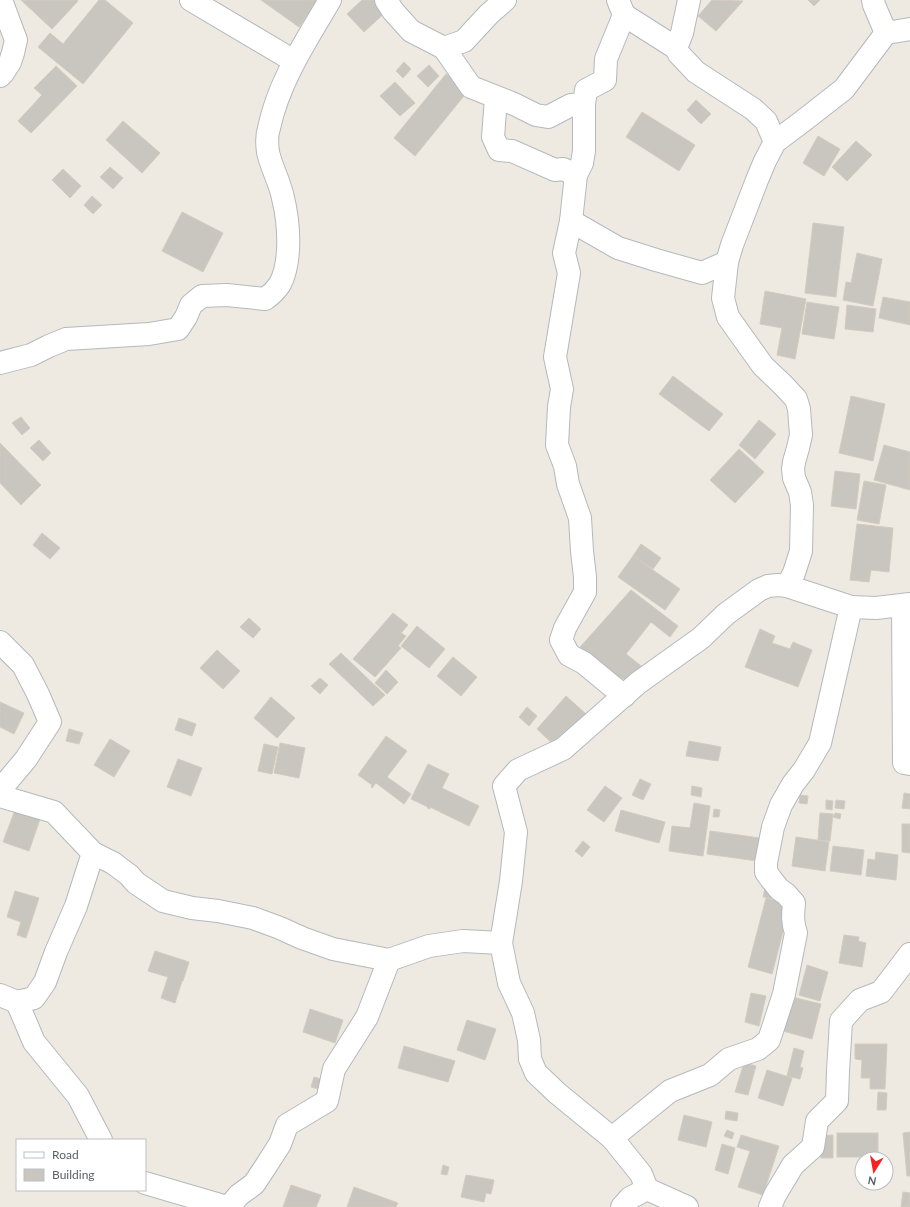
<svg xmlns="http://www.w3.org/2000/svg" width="910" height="1207" font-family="Lato,sans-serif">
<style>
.building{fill:#c9c5bf;stroke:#d3cbbf}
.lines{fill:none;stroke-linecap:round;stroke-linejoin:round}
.minor-casing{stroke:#b4b9bd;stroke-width:24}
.minor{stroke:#fff;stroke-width:22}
</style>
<rect width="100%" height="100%" fill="#eeeae1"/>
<g class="building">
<path d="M21,0H77L78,1L52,29Z"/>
<path d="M99,0H105L133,23L83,84L38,47L50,33L63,44Z"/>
<path d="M261,0H318L299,27Z"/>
<path d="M362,0H380L389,9L364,32L347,14Z"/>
<path d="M712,0L743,1L716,31L698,16Z"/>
<path d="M808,0H820L814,6Z"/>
<path d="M404,62L411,69L403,78L396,71Z"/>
<path d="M429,65L439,76L428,87L417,76Z"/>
<path d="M56,66L77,86L31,133L18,121L42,95L34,88Z"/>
<path d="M446,74L468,91L415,156L394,138Z"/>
<path d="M395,82L415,103L400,116L380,96Z"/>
<path d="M696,100L711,114L701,124L687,110Z"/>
<path d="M642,112L695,145L679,171L626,137Z"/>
<path d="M123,121L160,153L142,173L106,140Z"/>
<path d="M818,136L840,149L824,176L803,163Z"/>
<path d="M856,141L872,155L847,181L832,167Z"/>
<path d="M110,167L123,178L113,189L100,177Z"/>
<path d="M63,169L81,186L70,198L52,180Z"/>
<path d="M92,196L102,205L93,214L84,205Z"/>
<path d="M182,212L223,233L203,272L162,251Z"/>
<path d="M813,223L844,227L836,297L805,293Z"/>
<path d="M857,253L882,259L873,306L843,300L846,282L851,283Z"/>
<path d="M765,291L806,299L795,359L777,355L782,328L760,324Z"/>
<path d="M883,297L910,302V325L879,318Z"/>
<path d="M807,302L839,307L834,339L802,334Z"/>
<path d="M847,305L876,309L873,332L845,329Z"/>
<path d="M673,376L723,414L709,431L659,394Z"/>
<path d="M851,396L885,404L873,461L839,453Z"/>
<path d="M21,417L30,428L22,435L12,423Z"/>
<path d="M759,420L776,434L755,459L739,445Z"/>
<path d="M39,440L51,453L43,461L30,448Z"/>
<path d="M0,443L41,485L21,505L0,483Z"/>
<path d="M884,445L910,452V490L874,480Z"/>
<path d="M739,449L764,472L735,503L710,480Z"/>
<path d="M835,471L860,474L856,509L831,506Z"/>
<path d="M864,481L886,485L879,524L857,520Z"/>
<path d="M857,524L893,528L889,572L871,570L869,582L850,580Z"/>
<path d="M42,533L60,548L50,559L33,545Z"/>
<path d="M641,544L661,558L653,569L633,556Z"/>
<path d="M633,556L680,589L665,610L618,577Z"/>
<path d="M631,590L678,626L670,637L651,622L626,654L645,669L634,684L573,655Z"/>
<path d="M393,613L408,625L401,633L406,636L398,646L401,648L375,677L353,659Z"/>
<path d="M249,618L261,629L253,638L240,627Z"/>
<path d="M417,626L445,649L429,668L401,646Z"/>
<path d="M760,629L775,636L772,643L790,649L793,642L812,650L798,687L745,667Z"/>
<path d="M217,650L240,671L223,689L200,668Z"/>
<path d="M341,653L385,695L373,706L329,664Z"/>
<path d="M453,657L477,677L461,696L437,676Z"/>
<path d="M386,670L398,682L387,694L375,683Z"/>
<path d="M320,678L328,685L320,694L311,686Z"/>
<path d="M566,696L586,714L556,747L537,729Z"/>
<path d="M271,697L295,718L277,738L254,718Z"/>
<path d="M0,702L24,713L14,734L0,727Z"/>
<path d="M527,707L537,716L529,726L519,717Z"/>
<path d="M179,718L196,724L192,736L175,730Z"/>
<path d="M69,729L83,733L79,744L66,741Z"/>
<path d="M386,736L407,751L387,777L411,794L404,804L376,783L372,788L371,787L372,785L358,775Z"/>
<path d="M110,739L130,751L114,777L94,765Z"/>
<path d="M689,741L721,747L718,761L686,756Z"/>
<path d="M280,743L305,748L299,778L274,773Z"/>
<path d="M264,744L278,747L272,774L258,771Z"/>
<path d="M178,759L202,768L191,796L167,787Z"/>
<path d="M428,764L449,774L442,788L479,806L469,826L430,807V809L427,808L428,807L411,799Z"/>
<path d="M640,779L651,784L643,800L632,795Z"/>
<path d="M605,786L622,798L604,822L587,810Z"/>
<path d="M692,786L702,788L701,797L691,795Z"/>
<path d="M904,793L910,794V809L902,808Z"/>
<path d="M800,795L808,796L807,804L799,803Z"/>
<path d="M826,800L833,801L832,810L826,809Z"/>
<path d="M836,800L845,801L844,809L835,808Z"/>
<path d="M694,803L710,806L703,856L669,851L672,826L690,828Z"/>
<path d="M714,809L720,810L719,817H713Z"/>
<path d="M15,810L40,819L29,851L3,842Z"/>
<path d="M621,810L665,822L659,843L615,831Z"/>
<path d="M820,813L833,814L830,841L818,840Z"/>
<path d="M835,813L841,814L840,819L833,817Z"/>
<path d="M902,824H910V853L902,852Z"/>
<path d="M710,831L760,838L757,861L707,854Z"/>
<path d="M796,837L829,842L825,871L792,866Z"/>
<path d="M583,841L590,847L582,857L575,851Z"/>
<path d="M833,846L864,850L861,875L830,871Z"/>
<path d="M876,852L898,855L896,880L866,876L868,859L875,860Z"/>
<path d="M765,888L775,899L763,897Z"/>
<path d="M15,891L39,898L26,938L17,935L21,922L7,917Z"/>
<path d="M766,898L790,905L772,974L748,967Z"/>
<path d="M844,935L859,937L858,941L866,943L862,967L839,963Z"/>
<path d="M155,951L189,962L183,981H182L175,1003L161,998L168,977L148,971Z"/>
<path d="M807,965L828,972L820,1001L799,995Z"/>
<path d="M751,993L766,996L759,1026L745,1022Z"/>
<path d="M792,997L821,1004L812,1039L783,1031Z"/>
<path d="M310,1009L343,1020L335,1043L303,1032Z"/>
<path d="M467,1020L496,1029L485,1060L457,1050Z"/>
<path d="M855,1044H887L885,1089H870V1078H861L862,1060L855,1059Z"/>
<path d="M404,1046L455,1061L448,1082L398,1068Z"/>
<path d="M794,1048L804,1051L800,1067L803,1068L800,1079L787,1076Z"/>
<path d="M744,1063L756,1066L748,1095L735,1092Z"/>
<path d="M767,1070L792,1078L783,1106L758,1098Z"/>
<path d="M314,1077L321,1079L318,1089L311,1087Z"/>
<path d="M878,1092L887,1093L886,1110H877Z"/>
<path d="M726,1111L738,1113L737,1121L725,1119Z"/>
<path d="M684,1115L712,1122L706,1147L678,1140Z"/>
<path d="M727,1130L734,1133L732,1139L724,1136Z"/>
<path d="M910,1132V1176H907L903,1133Z"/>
<rect x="837" y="1133" width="41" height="24"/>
<path d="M741,1135L779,1146L763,1195L738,1187L750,1151L737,1147Z"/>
<path d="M833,1135V1158H821V1136Z"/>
<path d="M722,1144L735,1148L728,1174L715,1170Z"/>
<path d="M443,1165L449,1167L447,1175L441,1174Z"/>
<path d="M466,1175L494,1180L491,1194L486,1193L484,1202L461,1197Z"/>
<path d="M291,1185L321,1195L316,1207H283Z"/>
<path d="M354,1187L398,1203L396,1207H347Z"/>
<path d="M903,1192L910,1193V1207H901Z"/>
</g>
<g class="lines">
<defs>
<g id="minor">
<path d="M191,0L294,61"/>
<path d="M386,0L393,11L411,31L444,48L471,87L514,104L536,115L548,117L571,105L584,104"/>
<path d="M618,0L624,15L606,59L605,80L586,90L584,104V151L582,163L576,175L571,221L564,253L569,273L555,357L562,389L559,407L557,445L565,466L568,484L580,518L582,551L585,577V592L565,628L561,640L569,655L584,663L624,696"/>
<path d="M873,0L874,5L886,33"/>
<path d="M624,15L676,48L679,54L696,72L753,109L766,121L775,142"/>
<path d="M444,48L464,41L489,14L505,0"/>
<path d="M676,48L682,33L689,0"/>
<path d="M0,76L3,73L10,62L13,53L16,40L1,0"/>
<path d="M496,98L493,137L499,150L512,151L555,170L563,169L576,175"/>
<path d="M571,221L618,248L656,260L702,273L727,262"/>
<path d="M0,363L31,355L49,346L66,339L149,334L178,329L186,317L191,305L202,296L227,295L265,299C271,295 276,290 280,284C292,261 289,222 283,198C280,182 271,167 268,152C267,145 267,134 269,128C279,81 306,41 330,0"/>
<path d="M787,586L794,573L801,551L802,505L800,492L794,478L793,469L794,462L798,448L801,435L799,409L796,399L783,385L763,366L728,317L723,298L727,262L732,245L757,180L765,161L775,142L803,121L844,89L886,33L910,29"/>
<path d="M903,605L904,763L910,764"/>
<path d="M0,642L23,665L38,694L50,722L26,759L0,790"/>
<path d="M0,796L54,812L93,853L113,863L129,875L136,883L163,901L192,908L218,911L253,918L280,928L302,938L333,949L389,960L429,946L463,941L501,943"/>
<path d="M93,853L76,906L56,952L45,982L34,998L17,1002L34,1042L78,1096L101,1140"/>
<path d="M0,995L17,1002"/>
<path d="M612,1138L670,1091L710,1075L729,1059L758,1049L769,1040L784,994L796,933C792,921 793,915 794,903L786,894L779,889L771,879L766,872V863L773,827L781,805L793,784L804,770L820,743L851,607"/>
<path d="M145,1183L227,1207"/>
<path d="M647,1189L641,1174L612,1138L557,1093L536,1073L530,1059L529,1040L523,1013L509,983L501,943L511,881L516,832L504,786L518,770L563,749L638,683L701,638L726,614L759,590L768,586L778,585L787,586L851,607L876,608L910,604"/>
<path d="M229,1207L239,1195L254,1184L264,1169L280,1144L287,1125L327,1101L334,1069L367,1017L389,960"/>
<path d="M622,1207L630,1198L647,1189L687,1207"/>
<path d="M770,1207L775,1195L793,1165L813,1147L817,1121L837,1101L838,1071L841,1021L860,1000L881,992L910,954"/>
</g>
</defs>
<use href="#minor" class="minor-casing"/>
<use href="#minor" class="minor"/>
</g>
<rect x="16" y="1139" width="130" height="52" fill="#ffffff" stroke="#bdbfc1"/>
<rect x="24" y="1152" width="20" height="6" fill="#ffffff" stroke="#bdbfc1"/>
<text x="52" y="1159" font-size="12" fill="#5a5f64">Road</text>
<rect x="24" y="1169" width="20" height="12" fill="#c9c5bf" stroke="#bdbfc1"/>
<text x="52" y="1179" font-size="12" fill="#5a5f64">Building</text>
<g transform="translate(874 1171) rotate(191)"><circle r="19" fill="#ffffff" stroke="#bdbfc1"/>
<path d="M0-3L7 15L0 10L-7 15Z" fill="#f42223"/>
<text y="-6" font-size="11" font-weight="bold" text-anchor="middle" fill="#5a5f64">N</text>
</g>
</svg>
